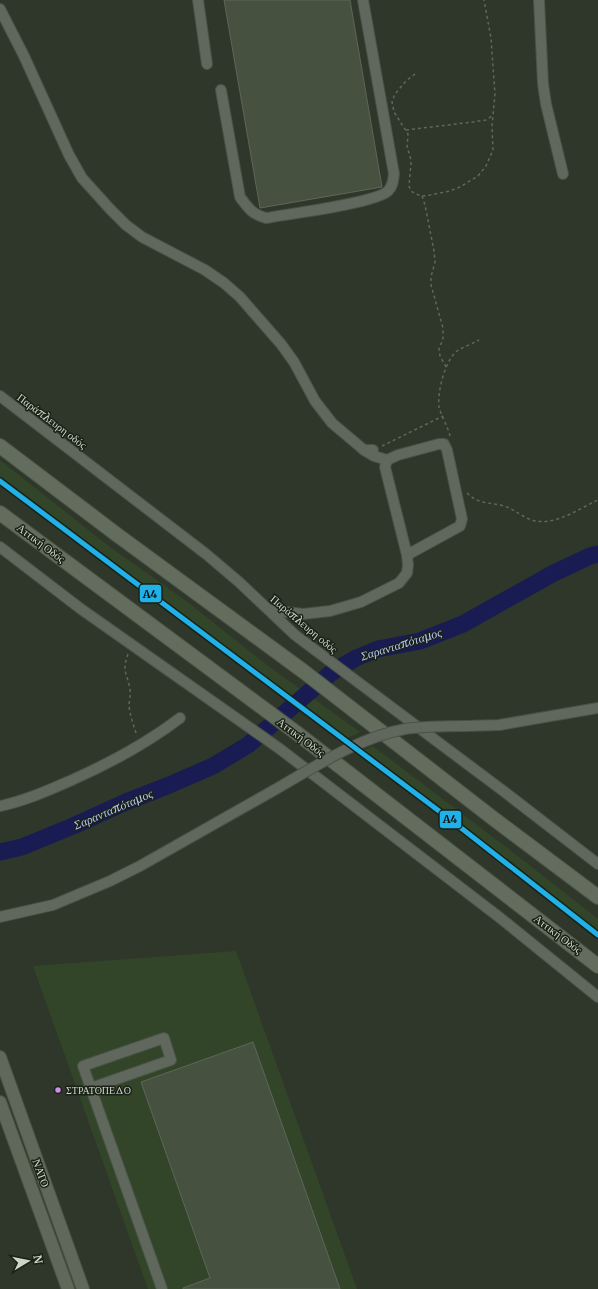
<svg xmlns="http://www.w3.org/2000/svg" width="598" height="1289" font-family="Merriweather,serif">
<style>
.built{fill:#324528}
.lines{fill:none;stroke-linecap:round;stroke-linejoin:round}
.river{stroke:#181c53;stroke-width:17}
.building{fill:#46523f;stroke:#5e665b}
.minor-casing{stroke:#4a5247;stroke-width:12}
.major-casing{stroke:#4a5247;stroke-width:14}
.highway-casing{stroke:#4a5247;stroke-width:16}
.path{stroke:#60675d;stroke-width:1.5;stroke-dasharray:3 3;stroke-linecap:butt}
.minor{stroke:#60675d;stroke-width:10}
.major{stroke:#5f695a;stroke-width:12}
.highway{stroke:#636d5d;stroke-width:14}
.minor-bridge-casing{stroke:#4a5247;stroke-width:12;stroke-linecap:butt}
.minor-bridge{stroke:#60675d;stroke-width:10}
.rail-1-casing{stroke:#1a2116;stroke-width:8}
.rail-1{stroke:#20b1e8;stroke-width:5}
.bus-dot{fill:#ce8fe9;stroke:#1a2116;stroke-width:1.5}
.labels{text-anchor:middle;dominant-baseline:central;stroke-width:3;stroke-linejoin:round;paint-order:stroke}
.bus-label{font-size:10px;fill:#cdd7c8;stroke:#1a2116;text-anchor:start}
.street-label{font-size:11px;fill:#cdd7c8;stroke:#1a2116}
.water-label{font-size:12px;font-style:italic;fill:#b5c4fe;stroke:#1a2116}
.line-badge{stroke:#1a2116;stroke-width:1.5}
.pale-badge-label{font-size:11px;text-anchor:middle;font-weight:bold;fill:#111}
</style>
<rect width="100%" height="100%" fill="#2e372a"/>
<g class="built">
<path d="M0,460L110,547L185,600L267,665L360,732L342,741L0,483Z"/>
<path d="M373,746L527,863L598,919V937L457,828L355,753Z"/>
<path d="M236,951L357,1289H148L33,966Z"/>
</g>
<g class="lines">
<path class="river" d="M0,852L22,847L73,826L126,802L167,786L213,766L248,745L331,673L356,658L378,649L420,641L463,624L552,574L590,556L598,554"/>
</g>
<g class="building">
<path d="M224,0H350L382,187L260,208Z"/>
<path d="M253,1042L340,1289H183V1288L210,1278L141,1082Z"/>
</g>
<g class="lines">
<defs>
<g id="minor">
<path d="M198,0L207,64"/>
<path d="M539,0L543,84L546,104L563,174"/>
<path d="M0,9L24,56L69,155L82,178L110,209L126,225L142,237L205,270L224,283L240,297L281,344L294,362L315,401L332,423L364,450H373"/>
<path d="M221,90L240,197C249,209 252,214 266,218C288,214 376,203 388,191C393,186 393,181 394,174L363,0"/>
<path d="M0,396L206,554L239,582L295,635L502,790L598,864"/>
<path d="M364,450L374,456L387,460L398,455L439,444H444L447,450L462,519L460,526L407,555"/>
<path d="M0,547L81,609L280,749L499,917L598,997"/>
<path d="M269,610L303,614L330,611L361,602L399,583L407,573L408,565L407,555L385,467L387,460"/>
<path d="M466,726L499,725L598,708"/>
<path d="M0,806C25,801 49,790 72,780C110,763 146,744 180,718"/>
<path d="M0,917L53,905L110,881L140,866L269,793"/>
<path d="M91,1088L171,1060L164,1038L83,1066L162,1289"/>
</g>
<g id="major">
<path d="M0,1057L83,1289"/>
<path d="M0,1102L68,1289"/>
</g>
<g id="highway">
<path d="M0,446L116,534L303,671L494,819L598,897"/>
<path d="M0,513L298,734L598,966"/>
</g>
</defs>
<use href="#minor" class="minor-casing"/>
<use href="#major" class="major-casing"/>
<use href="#highway" class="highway-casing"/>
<g class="path">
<path d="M415,74L406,81L395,94L392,102L394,112L408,134L407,148L410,155L411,163L409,186L411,191L416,194L422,196L430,195L450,191L460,187L478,176L486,166L493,150L492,126L495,94L491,38L484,0"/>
<path d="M406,130L473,122L486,120L492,116"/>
<path d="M422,196L425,205L434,251L435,262L431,277V285L443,328V339L439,349L440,356L446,367"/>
<path d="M450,436C448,427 441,415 439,407C437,393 445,360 457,351C463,347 472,344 479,340"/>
<path d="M382,446L443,416"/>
<path d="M467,493C479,505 490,502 504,506C514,509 522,517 532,520C554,527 578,509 598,500"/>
<path d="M128,654C121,672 128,674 130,690C131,695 129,701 129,706C130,716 134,726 137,736"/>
</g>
<use href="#minor" class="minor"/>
<use href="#major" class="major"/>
<use href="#highway" class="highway"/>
<defs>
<path id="minor-bridge" d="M269,793C312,769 356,738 405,729C425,726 446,726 466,726"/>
</defs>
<use href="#minor-bridge" class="minor-bridge-casing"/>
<use href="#minor-bridge" class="minor-bridge"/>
<defs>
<path id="rail-1" d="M0,481L447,817L598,935"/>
</defs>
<use href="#rail-1" class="rail-1-casing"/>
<use href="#rail-1" class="rail-1"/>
</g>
<circle class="bus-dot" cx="58" cy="1090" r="3.5"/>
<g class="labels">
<g class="bus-label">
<text x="66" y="1090">ΣΤΡΑΤΟΠΕΔΟ</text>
</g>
<g class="street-label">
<text transform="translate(52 421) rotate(37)">Παράπλευρη οδός</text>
<text transform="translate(41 543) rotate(37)">Αττική Οδός</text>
<text transform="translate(304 624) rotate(40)">Παράπλευρη οδός</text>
<text transform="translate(301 737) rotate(37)">Αττική Οδός</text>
<text transform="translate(558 934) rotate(37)">Αττική Οδός</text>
<text transform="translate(41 1173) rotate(70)">ΝΑΤΟ</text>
</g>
<g class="water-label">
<text transform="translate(401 644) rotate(-17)">Σαρανταπόταμος</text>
<text transform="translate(113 809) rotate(-23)">Σαρανταπόταμος</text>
</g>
</g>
<g class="line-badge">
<rect x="139" y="584" width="23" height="19" rx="4" fill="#20b1e8"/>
<rect x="439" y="810" width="23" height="19" rx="4" fill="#20b1e8"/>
</g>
<g class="pale-badge-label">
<text x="150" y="598">A4</text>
<text x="450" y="823">A4</text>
</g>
<g transform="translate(28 1261) rotate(80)" stroke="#1a2116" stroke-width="3" paint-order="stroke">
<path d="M0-3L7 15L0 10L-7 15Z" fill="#cdd7c8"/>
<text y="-6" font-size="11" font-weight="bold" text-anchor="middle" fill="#cdd7c8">N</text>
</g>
</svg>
